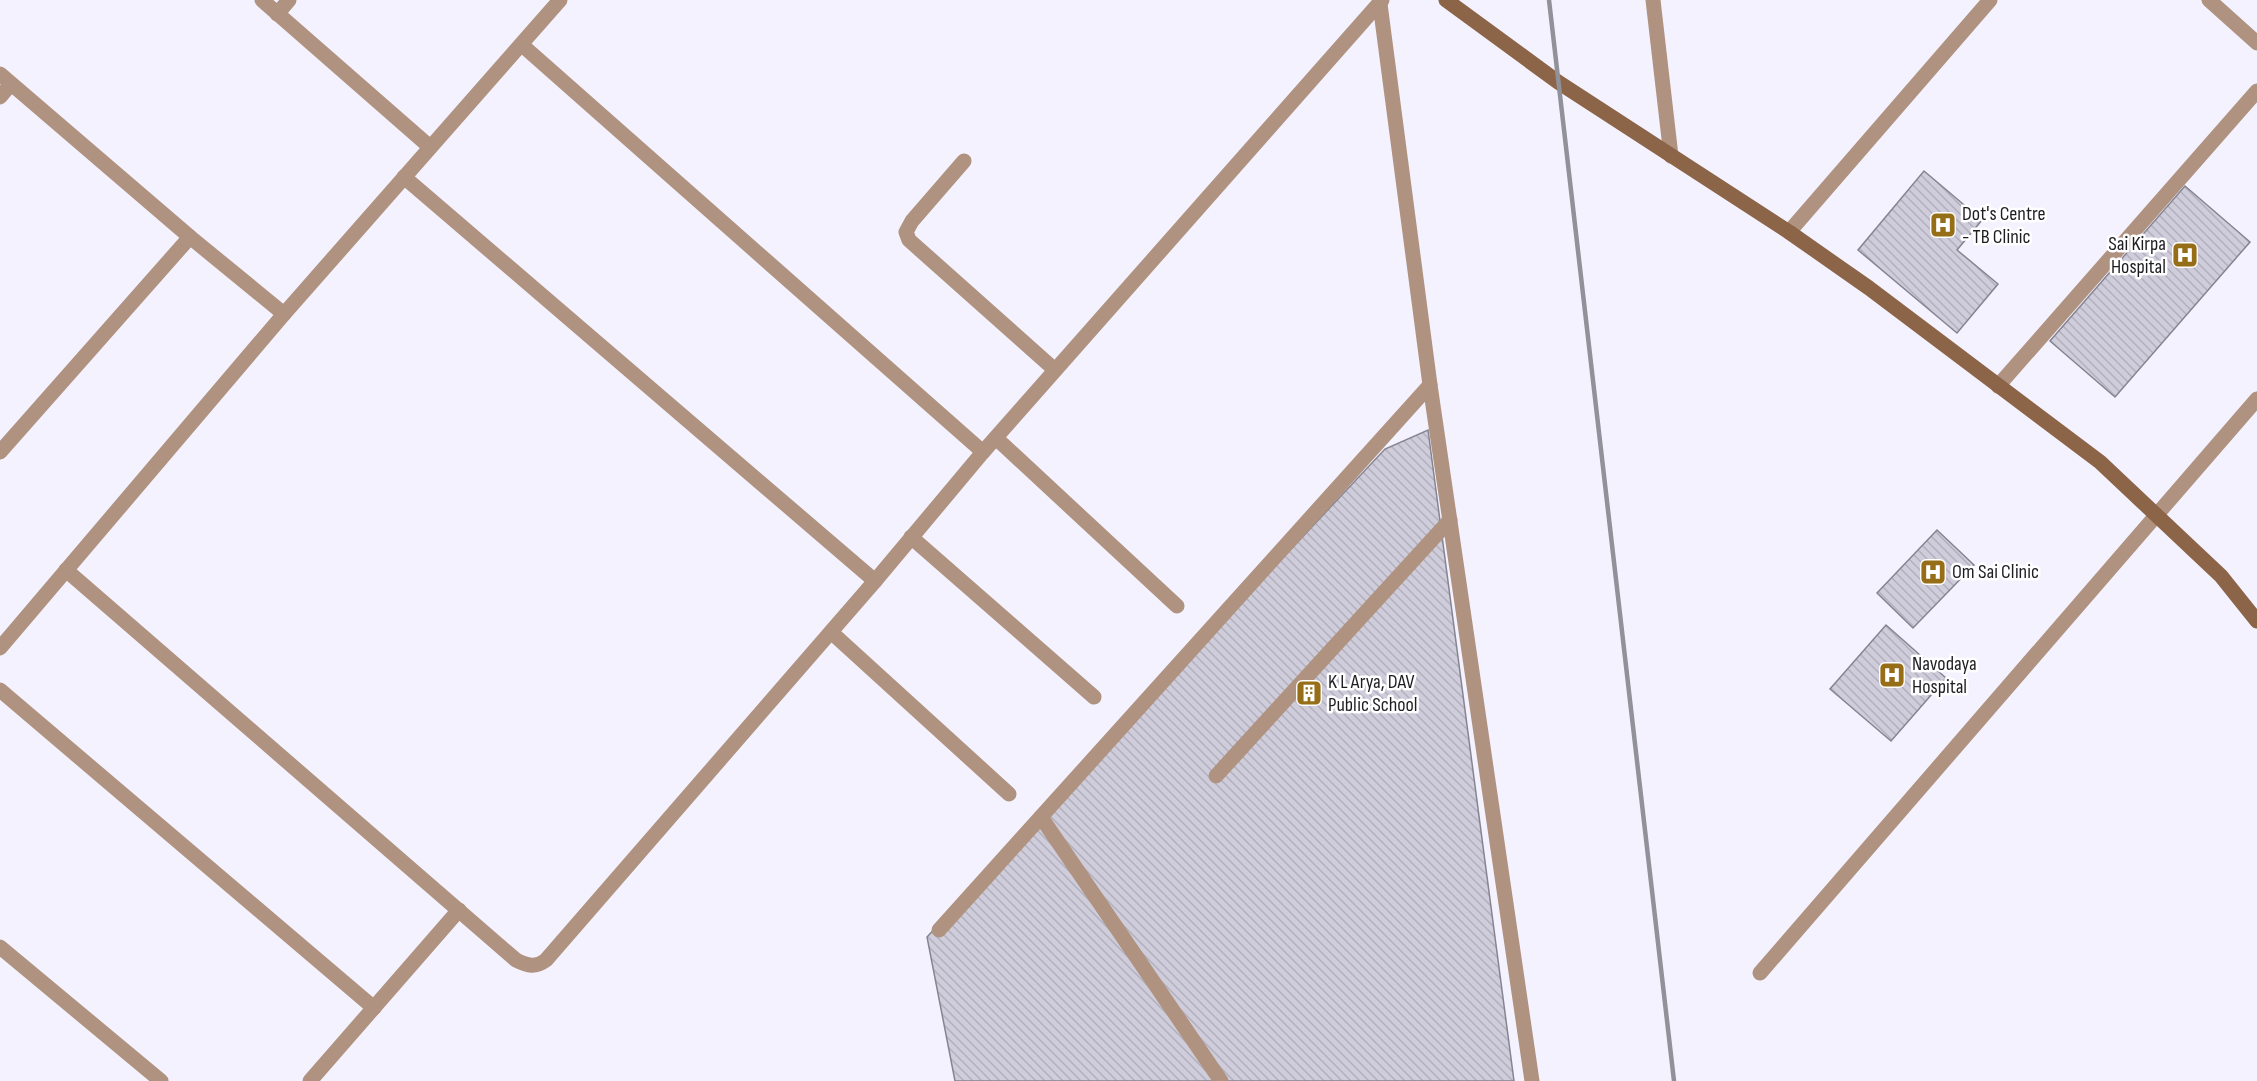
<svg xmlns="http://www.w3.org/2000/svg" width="2257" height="1081" font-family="'Sofia Sans Condensed',sans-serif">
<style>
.building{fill:url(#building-back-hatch);stroke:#868491;stroke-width:1.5}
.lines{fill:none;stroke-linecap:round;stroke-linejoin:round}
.lane{stroke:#af927f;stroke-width:15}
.street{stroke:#af927f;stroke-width:15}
.secondary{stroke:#8c6448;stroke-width:15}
.rail{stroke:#91919a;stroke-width:4.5}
.labels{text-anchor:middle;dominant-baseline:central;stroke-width:5;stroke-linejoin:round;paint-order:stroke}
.poi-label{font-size:20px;fill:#1d1d22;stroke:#fff;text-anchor:start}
</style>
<defs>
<pattern id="building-back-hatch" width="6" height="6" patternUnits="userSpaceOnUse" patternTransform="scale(1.5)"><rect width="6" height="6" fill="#cfcddb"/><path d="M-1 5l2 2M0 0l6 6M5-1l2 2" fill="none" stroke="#b1b0bc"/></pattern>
</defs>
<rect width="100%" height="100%" fill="#f3f2fe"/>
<g class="building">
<path d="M1924,171L1982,220L1957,250L1998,284L1957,333L1858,250Z"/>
<path d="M2185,186L2250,242L2115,397L2050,341Z"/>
<path d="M1428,430L1514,1081H955L927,937L1385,449Z"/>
<path d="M1937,530L1974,565L1913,628L1877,593Z"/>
<path d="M1886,625L1946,678L1891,741L1830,689Z"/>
</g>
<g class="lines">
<g class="lane">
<path d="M964,161L912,221L906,232L909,240L1055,370"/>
<path d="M1216,776L1450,520"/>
<path d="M1041,817L1221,1081"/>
<path d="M939,930L1430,385"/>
</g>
<g class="street">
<path d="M262,0L430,147"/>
<path d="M1653,0L1671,156"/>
<path d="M2209,0L2257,43"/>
<path d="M1380,4L1430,385L1532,1081"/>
<path d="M277,14L289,0"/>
<path d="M522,45L983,452"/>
<path d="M0,74L190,237L284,314"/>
<path d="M0,97L11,84"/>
<path d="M404,177L875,581"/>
<path d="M1789,232L1990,0"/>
<path d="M1998,386L2257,91"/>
<path d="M996,438L1177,606"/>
<path d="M0,452L190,237"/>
<path d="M911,537L1094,697"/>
<path d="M66,570L516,960C528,966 535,968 546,960L875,581L983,452L1382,0"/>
<path d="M831,632L1009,794"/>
<path d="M0,648L284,314L560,0"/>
<path d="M0,690L374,1008"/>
<path d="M0,947L161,1081"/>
<path d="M1760,973L2257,399"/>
<path d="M310,1081L459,910"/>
</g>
<path class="secondary" d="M1446,0L1558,82L1789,232L1869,288L2100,462L2221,576L2257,621"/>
<path class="rail" d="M1549,0L1674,1081"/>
</g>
<defs>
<symbol id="hospital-square" viewBox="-11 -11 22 22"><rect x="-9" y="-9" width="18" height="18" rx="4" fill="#966e18" stroke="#fff"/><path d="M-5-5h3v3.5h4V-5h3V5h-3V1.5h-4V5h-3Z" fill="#fff"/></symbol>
<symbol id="building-square" viewBox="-11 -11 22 22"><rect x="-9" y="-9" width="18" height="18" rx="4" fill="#966e18" stroke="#fff"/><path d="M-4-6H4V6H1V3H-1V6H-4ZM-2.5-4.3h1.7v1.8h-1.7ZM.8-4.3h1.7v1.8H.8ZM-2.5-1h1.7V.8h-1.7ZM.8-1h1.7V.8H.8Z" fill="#fff"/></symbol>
</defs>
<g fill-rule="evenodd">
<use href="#hospital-square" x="1928" y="210" width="30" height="30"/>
<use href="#hospital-square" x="2170" y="240" width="30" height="30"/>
<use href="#hospital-square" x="1918" y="557" width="30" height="30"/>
<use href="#hospital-square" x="1877" y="660" width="30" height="30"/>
<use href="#building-square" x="1294" y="678" width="30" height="30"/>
</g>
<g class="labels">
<g class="poi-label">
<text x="1962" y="214">Dot's Centre<tspan x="1962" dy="23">- TB Clinic</tspan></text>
<text x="2166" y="244" text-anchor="end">Sai Kirpa<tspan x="2166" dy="23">Hospital</tspan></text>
<text x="1952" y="572">Om Sai Clinic</text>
<text x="1912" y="664">Navodaya<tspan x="1912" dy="23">Hospital</tspan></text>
<text x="1328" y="682">K L Arya, DAV<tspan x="1328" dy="23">Public School</tspan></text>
</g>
</g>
</svg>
